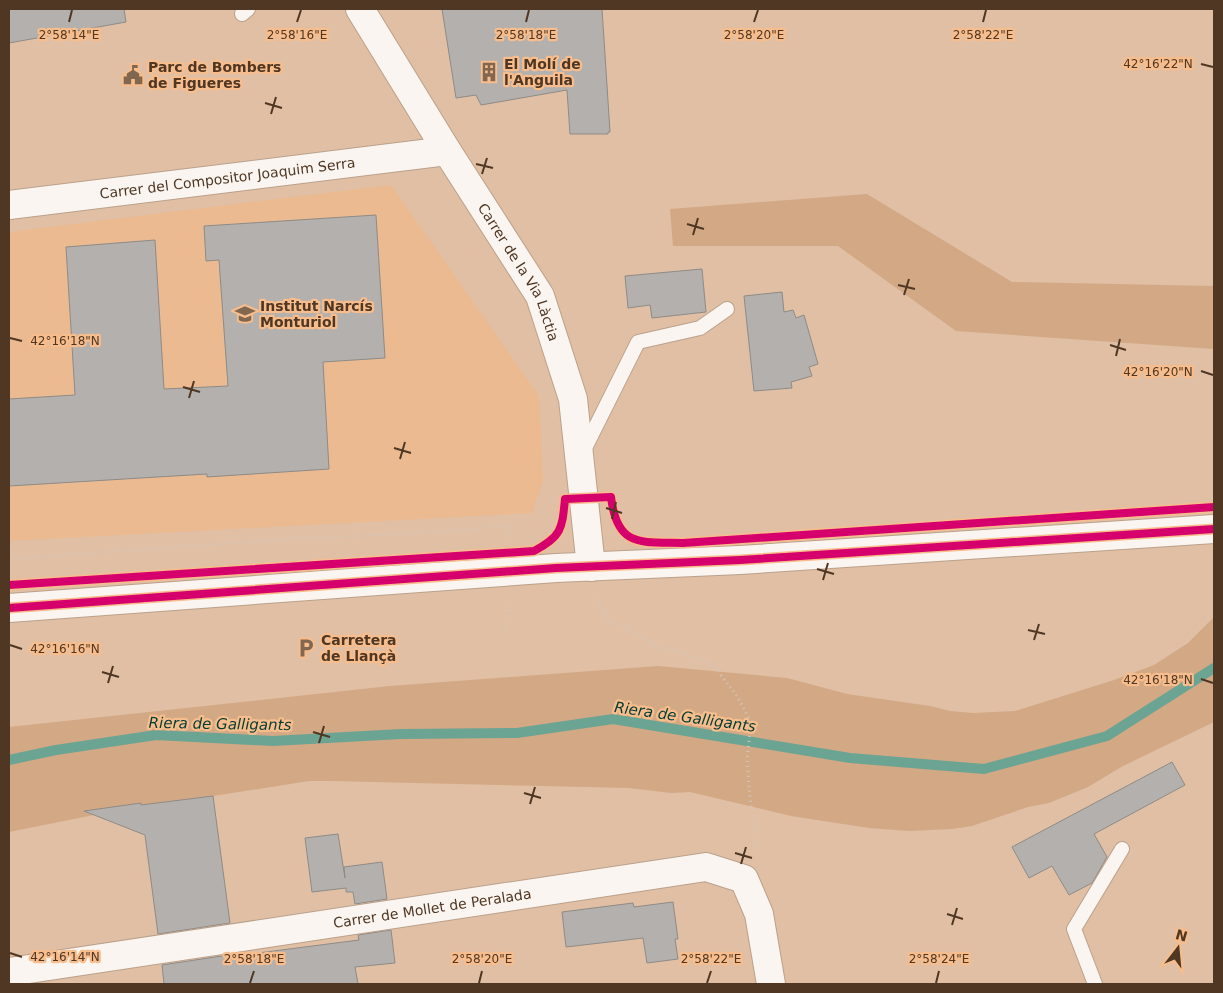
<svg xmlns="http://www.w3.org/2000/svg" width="1223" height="993" font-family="'DejaVu Sans',sans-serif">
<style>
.built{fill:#ecba90}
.green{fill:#d3a885}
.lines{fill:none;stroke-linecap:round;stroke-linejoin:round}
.stream{stroke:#6ba492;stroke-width:10}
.building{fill:#b3b0ad;stroke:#8e8b87}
.lane-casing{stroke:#bba18b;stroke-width:16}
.street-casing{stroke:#bba18b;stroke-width:30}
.secondary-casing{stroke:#bba18b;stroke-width:30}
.path{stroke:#d1c7be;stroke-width:3;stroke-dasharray:1 4;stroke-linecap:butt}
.lane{stroke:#faf5f1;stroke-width:14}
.street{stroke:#faf5f1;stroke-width:28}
.secondary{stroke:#faf5f1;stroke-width:28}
.cycleway-casing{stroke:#f8bd8c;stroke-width:11}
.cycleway{stroke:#d6006c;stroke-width:8}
.ticks{fill:none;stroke:#4f3723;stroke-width:2}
.labels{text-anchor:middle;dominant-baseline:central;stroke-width:4.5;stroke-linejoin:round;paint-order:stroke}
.poi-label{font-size:14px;font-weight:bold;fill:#4f3723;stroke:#f8bd8c;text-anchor:start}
.street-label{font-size:14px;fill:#4f3723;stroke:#f8bd8c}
.water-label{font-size:15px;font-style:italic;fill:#003d35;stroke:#f8bd8c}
.ticks-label{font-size:12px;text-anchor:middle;fill:#4f3723;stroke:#f8bd8c;stroke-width:4.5;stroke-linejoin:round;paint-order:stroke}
</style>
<rect width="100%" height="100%" fill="#e0bfa4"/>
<path class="built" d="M391,185L539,396L543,480L532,513L9,541V232Z"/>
<g class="green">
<path d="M867,194L1012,282L1214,286V349L956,331L838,246H673L670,209Z"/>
<path d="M1214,617V722L1123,766L1088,787L1049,803L1028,807L972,826L952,829L909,831L869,828L791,816L690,792L671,793L629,788L331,781H309L99,814L9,832V727L390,686L658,666L787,678L847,694L930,706L950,711L973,713L1015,711L1114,680L1154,665L1188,643Z"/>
</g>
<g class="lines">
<path class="stream" d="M9,760L56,750L156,735L273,741L401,734L517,733L613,719L850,758L984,769L1107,736L1214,668"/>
</g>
<g class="building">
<path d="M9,9H124L126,22L9,43Z"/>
<path d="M442,9H602L610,132H608V134H570L567,90L481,105L476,95L456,98Z"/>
<path d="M376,215L385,358L323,362L329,469L207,477V474L9,486V399L75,395L66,247L155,240L164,389L228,386L219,260L206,261L204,226Z"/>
<path d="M702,269L706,312L652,318L650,305L628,308L625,276Z"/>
<path d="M782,292L784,312L793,310L796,318L804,315L818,364L809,367L812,376L791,382L792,388L754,391L744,296Z"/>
<path d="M1172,762L1185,785L1094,834L1107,857L1092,883L1069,895L1052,866L1029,878L1012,847Z"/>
<path d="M213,796L230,923L158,934L145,835L84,811L141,803V805Z"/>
<path d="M338,834L345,878L344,867L382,862L387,899L355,904L353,892H346V888L312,892L305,838Z"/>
<path d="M673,902L678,939H675L678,959L647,963L643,938L566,947L562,912L633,903L634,907Z"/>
<path d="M391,930L395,963L355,967L358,984H164L162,965L235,954V956L359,940L358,935Z"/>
</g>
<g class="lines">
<defs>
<g id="lane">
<path d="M242,14L248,9"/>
<path d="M583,452L638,342L700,328L727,309"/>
<path d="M1095,984L1074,929L1122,849"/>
</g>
<g id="street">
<path id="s1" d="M360,9L447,151L540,296L573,399L591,567"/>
<path id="s2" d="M9,205L447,151"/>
<path id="s3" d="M9,972L706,867L744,879L759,914L771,984"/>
</g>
<path id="secondary" d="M9,608L556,568L740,560L1214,529"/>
</defs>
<use href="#lane" class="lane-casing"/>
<use href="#street" class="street-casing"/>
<use href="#secondary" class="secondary-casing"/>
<g class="path">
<path d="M9,559L304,538H319L467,530L508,525L507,541"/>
<path d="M595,596L607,619L626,628L657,647L686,654L714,666L737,696L751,722L747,759L750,798L758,847L756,851"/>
<path d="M505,636L508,603"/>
</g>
<use href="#lane" class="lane"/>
<use href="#street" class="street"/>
<use href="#secondary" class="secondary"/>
<defs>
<g id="cycleway">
<path d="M9,585L534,551C562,536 562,529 565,499L611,497C617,548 641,542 683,543L1214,507"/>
<path d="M9,608L556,568L740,560L1214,529"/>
</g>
</defs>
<use href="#cycleway" class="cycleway-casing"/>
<use href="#cycleway" class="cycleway"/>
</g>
<path class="ticks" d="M69,22L72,10M297,22L301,10M526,22L529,10M754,22L758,10M983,22L986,10M1201,64L1213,67M265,103L282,108M271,114L276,97M476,164L493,168M482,174L487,158M687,224L704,229M693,235L698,218M898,285L915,289M904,295L909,279M10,338L22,341M1110,345L1126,350M1116,356L1120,339M1201,371L1213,375M183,387L200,392M189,398L194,381M394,448L411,453M400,459L405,442M606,508L622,513M612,519L616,502M817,569L834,574M823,580L828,563M1028,630L1045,634M1034,640L1039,624M10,645L22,649M102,672L119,677M1201,679L1213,683M108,683L113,666M313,732L330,737M319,743L324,726M524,793L541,798M530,804L535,787M735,853L752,858M741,864L746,847M947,914L963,919M952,925L957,908M10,953L22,957M250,983L254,971M479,983L482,971M707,983L711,971M936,983L939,971"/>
<defs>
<symbol id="building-bare" viewBox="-9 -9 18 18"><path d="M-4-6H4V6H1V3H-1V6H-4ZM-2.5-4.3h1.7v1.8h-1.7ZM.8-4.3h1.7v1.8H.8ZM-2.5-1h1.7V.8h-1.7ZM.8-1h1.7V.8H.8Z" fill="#826750" stroke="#f8bd8c" stroke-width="2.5" paint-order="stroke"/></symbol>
<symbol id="civic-bare" viewBox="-9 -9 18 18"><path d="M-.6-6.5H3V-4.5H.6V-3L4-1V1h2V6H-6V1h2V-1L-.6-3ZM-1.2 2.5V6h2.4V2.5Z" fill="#826750" stroke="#f8bd8c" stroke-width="2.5" paint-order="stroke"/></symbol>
<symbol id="school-bare" viewBox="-9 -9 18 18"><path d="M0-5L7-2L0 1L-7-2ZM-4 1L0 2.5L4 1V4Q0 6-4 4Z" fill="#826750" stroke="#f8bd8c" stroke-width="2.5" paint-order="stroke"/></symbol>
<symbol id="parking-bare" viewBox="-9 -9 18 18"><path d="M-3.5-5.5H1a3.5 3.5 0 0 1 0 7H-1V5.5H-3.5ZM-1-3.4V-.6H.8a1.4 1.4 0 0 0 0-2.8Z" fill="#826750" stroke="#f8bd8c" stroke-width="2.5" paint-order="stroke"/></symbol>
</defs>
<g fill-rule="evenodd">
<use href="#building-bare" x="475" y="58" width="28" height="28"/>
<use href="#civic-bare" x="119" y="61" width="28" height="28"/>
<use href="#school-bare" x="231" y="300" width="28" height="28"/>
<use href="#parking-bare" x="292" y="634" width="28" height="28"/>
</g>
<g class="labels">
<g class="poi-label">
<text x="504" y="64">El Molí de<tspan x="504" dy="16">l'Anguila</tspan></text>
<text x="148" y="67">Parc de Bombers<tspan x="148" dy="16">de Figueres</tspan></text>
<text x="260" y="306">Institut Narcís<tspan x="260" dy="16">Monturiol</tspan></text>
<text x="321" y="640">Carretera<tspan x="321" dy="16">de Llançà</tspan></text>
</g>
<g class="street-label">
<text stroke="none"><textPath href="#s2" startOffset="220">Carrer del Compositor Joaquim Serra</textPath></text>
<text stroke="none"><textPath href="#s1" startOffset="308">Carrer de la Via Làctia</textPath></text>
<text stroke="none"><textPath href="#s3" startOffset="428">Carrer de Mollet de Peralada</textPath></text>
</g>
<g class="water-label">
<text transform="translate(685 717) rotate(8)">Riera de Galligants</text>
<text transform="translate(220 724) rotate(1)">Riera de Galligants</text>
</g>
</g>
<g class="ticks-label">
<text x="69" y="39">2°58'14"E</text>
<text x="297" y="39">2°58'16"E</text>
<text x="526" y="39">2°58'18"E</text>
<text x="754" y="39">2°58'20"E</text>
<text x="983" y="39">2°58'22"E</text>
<text x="1158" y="68">42°16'22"N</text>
<text x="65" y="345">42°16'18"N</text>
<text x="1158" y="376">42°16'20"N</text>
<text x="65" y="653">42°16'16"N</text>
<text x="1158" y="684">42°16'18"N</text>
<text x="65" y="961">42°16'14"N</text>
<text x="254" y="963">2°58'18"E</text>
<text x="482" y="963">2°58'20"E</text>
<text x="711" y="963">2°58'22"E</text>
<text x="939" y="963">2°58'24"E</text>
</g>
<rect width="1223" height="993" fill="none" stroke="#4f3723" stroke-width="20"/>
<g transform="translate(1178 948) rotate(16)" stroke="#f8bd8c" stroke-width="4" paint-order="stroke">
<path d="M0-4L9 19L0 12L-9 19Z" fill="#4f3723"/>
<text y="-8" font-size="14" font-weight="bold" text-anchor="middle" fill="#4f3723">N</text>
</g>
</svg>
